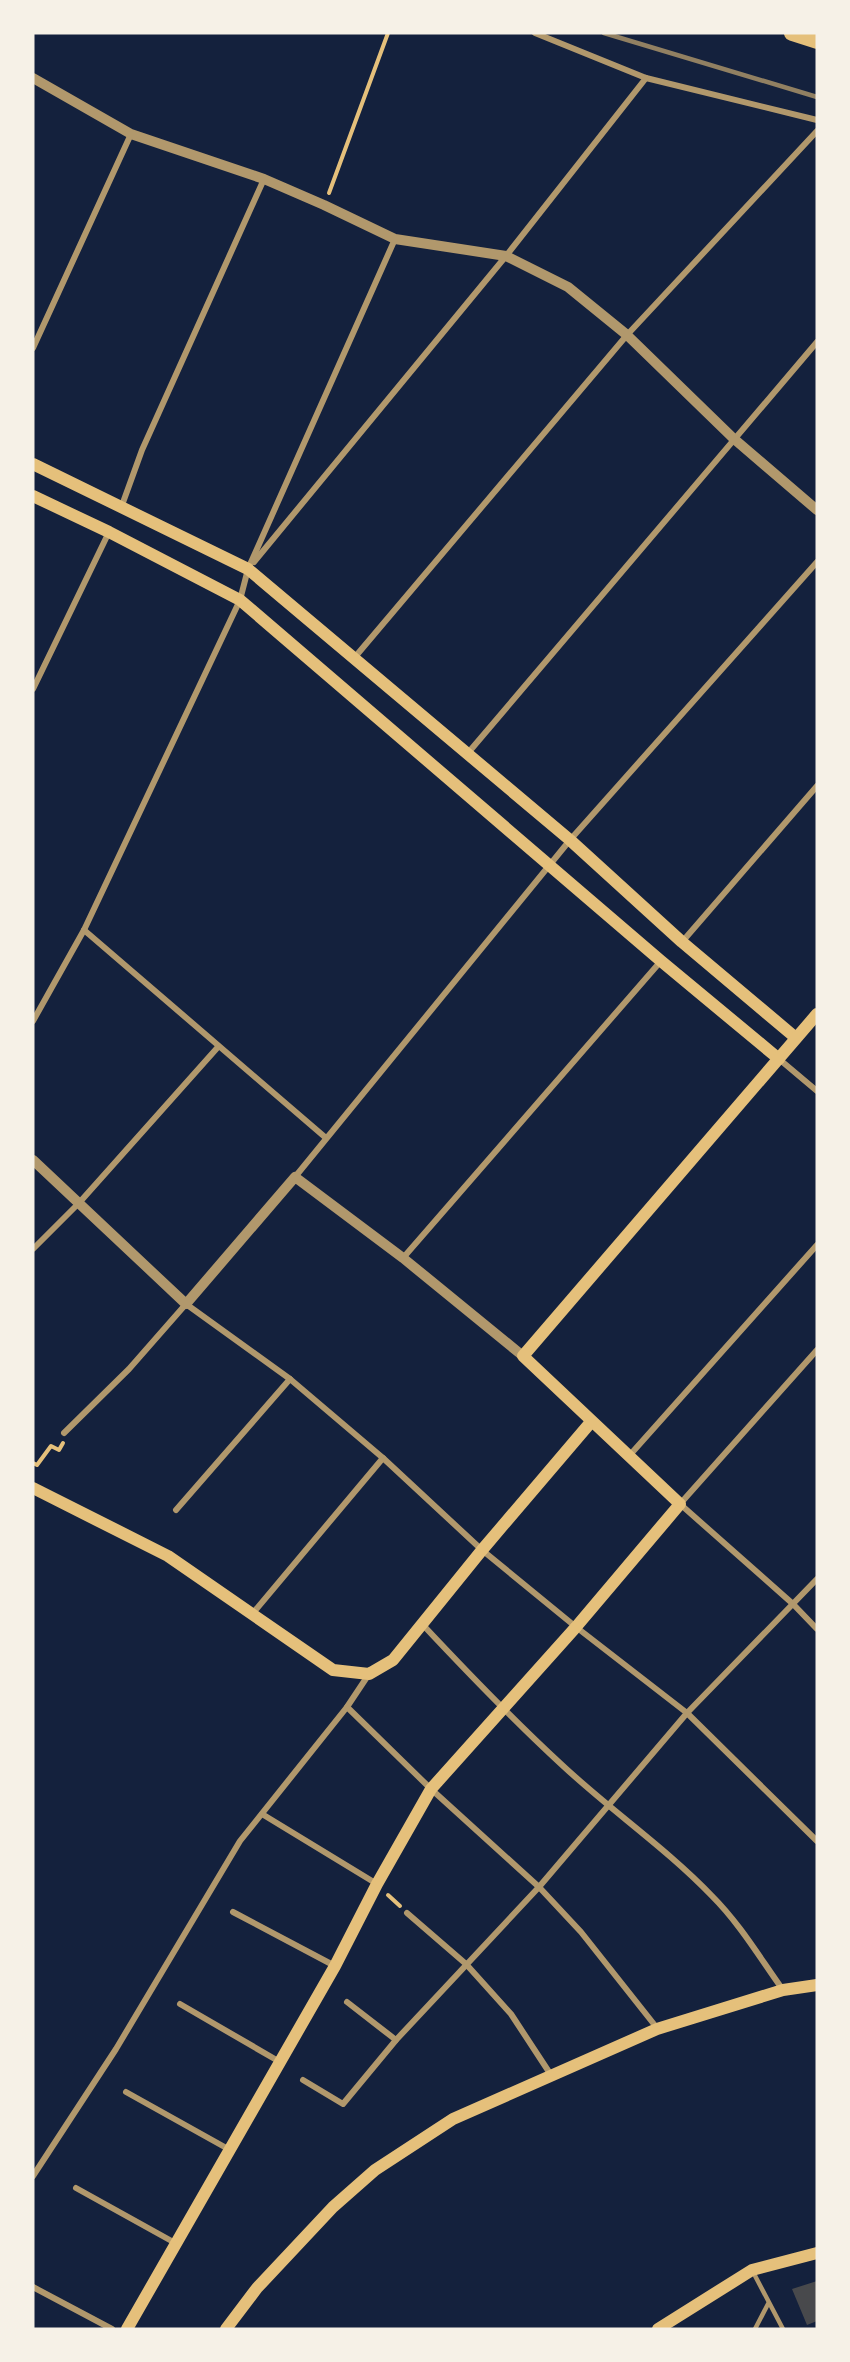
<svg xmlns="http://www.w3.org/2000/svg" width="850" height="2362" font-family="Overpass,sans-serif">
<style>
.building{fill:#48494c}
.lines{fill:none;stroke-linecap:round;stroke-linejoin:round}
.path{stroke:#e5c07b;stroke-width:4}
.service{stroke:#b1986c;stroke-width:4.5}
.minor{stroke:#b1986c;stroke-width:6}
.tertiary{stroke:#b1986c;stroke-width:10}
.secondary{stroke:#e5c07b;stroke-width:12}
.trunk{stroke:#e5c07b;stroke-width:16}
.rail{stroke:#918062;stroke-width:4.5}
</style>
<rect width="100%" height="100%" fill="#14213d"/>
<path class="building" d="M817,2281V2321L807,2325L792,2289Z"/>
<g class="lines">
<g class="path">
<path d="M329,193L388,33"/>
<path d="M33,1463L37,1465L51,1446L59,1450L63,1443"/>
<path d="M388,1895L400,1906"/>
</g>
<g class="service">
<path d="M752,2270L783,2329"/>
<path d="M755,2329L768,2304"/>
</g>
<g class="minor">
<path d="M535,33L646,78L817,120"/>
<path d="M33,348L131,134"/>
<path d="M121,508L142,450L264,179"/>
<path d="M254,562L506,256L646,78"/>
<path d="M355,657L627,335L817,131"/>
<path d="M33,689L109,532"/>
<path d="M468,753L817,342"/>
<path d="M84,930L326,1138"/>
<path d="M682,942L817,786"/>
<path d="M33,1021L84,930L240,600L248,569L395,239"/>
<path d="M779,1059L817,1091"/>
<path d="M295,1177L570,840L817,562"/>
<path d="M33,1249L79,1203L218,1047"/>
<path d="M403,1258L661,961"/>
<path d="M817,1350L680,1504L793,1604L817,1629"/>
<path d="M64,1433L129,1369L186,1304L290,1379L383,1458L482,1550L576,1627L687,1713L817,1841"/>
<path d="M629,1456L817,1245"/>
<path d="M176,1510L290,1379"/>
<path d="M253,1613L383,1458"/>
<path d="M423,1625C468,1673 513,1720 561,1764C610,1810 666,1848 712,1896C740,1924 760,1958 783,1990"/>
<path d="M347,1707L431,1789L539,1887L581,1932L657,2028"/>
<path d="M262,1814L377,1884"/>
<path d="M233,1912L335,1966"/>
<path d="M407,1913L466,1964L511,2014L551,2075"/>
<path d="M347,2002L396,2040"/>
<path d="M180,2004L280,2062"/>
<path d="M303,2080L343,2104L396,2040L539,1887L687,1713L817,1579"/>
<path d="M126,2092L230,2150"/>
<path d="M33,2176L116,2049L240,1841L347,1707L369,1674"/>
<path d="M76,2188L177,2244"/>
<path d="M33,2287L112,2329"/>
</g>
<g class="tertiary">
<path d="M33,78L131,134L264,179L324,205L395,239L506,256L568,287L627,335L733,438L817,510"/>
<path d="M33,1160L186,1304L295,1177L403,1258L523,1356"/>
</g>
<g class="secondary">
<path d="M33,464L248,569L570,840L682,942L796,1038"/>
<path d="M33,496L109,532L240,600L661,961L779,1059"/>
<path d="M33,1488L168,1556L333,1670L369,1674L393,1660L482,1550L591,1422"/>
<path d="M127,2329L335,1966L377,1884L431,1789L576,1627L680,1504L523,1356L817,1014"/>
<path d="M226,2329L257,2288L333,2207L375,2170L453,2119L657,2029L783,1990L817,1985"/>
<path d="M658,2329L752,2270L817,2253"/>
</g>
<path class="trunk" d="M792,33L817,41"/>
<path class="rail" d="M604,33L817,97"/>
</g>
<rect width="850" height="2362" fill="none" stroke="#f6f1e7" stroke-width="69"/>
</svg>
